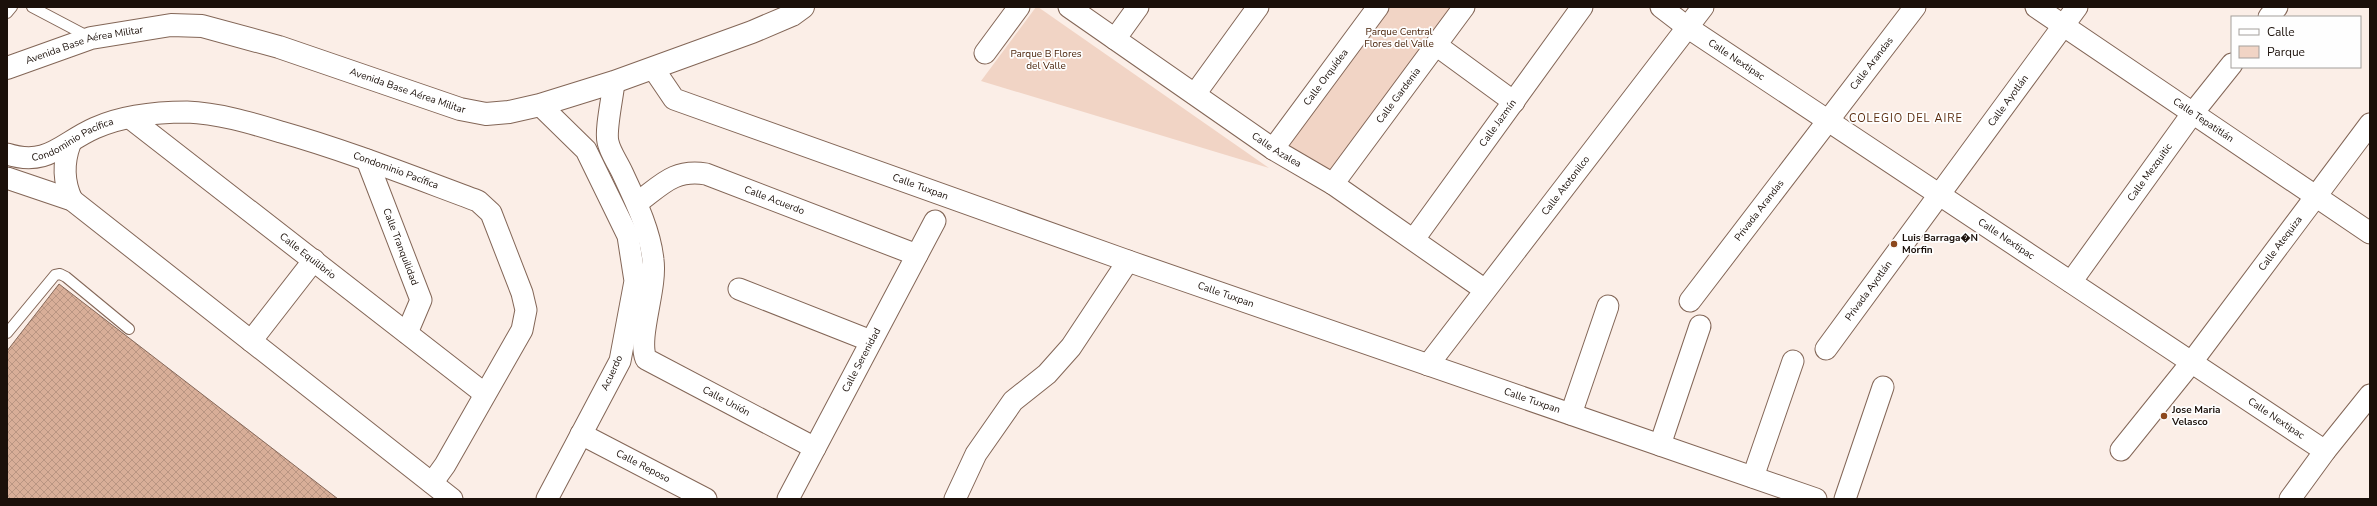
<svg xmlns="http://www.w3.org/2000/svg" width="2377" height="506" font-family="'Nunito Sans',sans-serif">
<style>
.park{fill:#f1d4c5}
.building{fill:url(#building-cross-hatch);stroke:#856859}
.lines{fill:none;stroke-linecap:round;stroke-linejoin:round}
.service-casing{stroke:#836657;stroke-width:12}
.minor-casing{stroke:#836657;stroke-width:23}
.primary-casing{stroke:#836657;stroke-width:24}
.service{stroke:#fff;stroke-width:10}
.minor{stroke:#fff;stroke-width:21}
.primary{stroke:#fff;stroke-width:22}
.poi-dot{fill:#8c481d;stroke:#fefefe;stroke-width:1.5}
.labels{text-anchor:middle;dominant-baseline:central;stroke-width:3.5;stroke-linejoin:round;paint-order:stroke}
.park-label{font-size:10px;fill:#441d03;stroke:#fefefe}
.street-label{font-size:10px;fill:#1b100a;stroke:#fefefe}
.poi-label{font-size:10px;font-weight:bold;fill:#1b100a;stroke:#fefefe;text-anchor:start}
.neighbourhood-label{font-size:11px;letter-spacing:1px;fill:#592a0c;stroke:#fefefe}
</style>
<defs>
<pattern id="building-cross-hatch" width="8" height="8" patternUnits="userSpaceOnUse"><rect width="8" height="8" fill="#d8ae98"/><path d="M0 0l8 8M0 8l8-8" fill="none" stroke="#b99582"/></pattern>
</defs>
<rect width="100%" height="100%" fill="#fbeee7"/>
<g class="park">
<path d="M1036,7H1038L1269,168L981,81Z"/>
<path d="M1388,7H1455L1331,175L1288,145Z"/>
</g>
<path class="building" d="M59,284L338,499H7V351Z"/>
<g class="lines">
<defs>
<g id="service">
<path d="M32,7L89,37"/>
<path d="M7,13L12,7"/>
<path d="M7,333L55,275L60,274L66,277L129,329"/>
</g>
<g id="minor">
<path id="s1" d="M1069,7L1273,149L1333,184L1485,290"/>
<path id="s2" d="M1661,7L1687,27L2325,451"/>
<path id="s3" d="M2036,7L2370,233"/>
<path d="M2269,17L2277,7"/>
<path d="M1115,39L1138,7"/>
<path d="M1436,45L1514,102"/>
<path d="M985,53L1019,7"/>
<path id="s4" d="M653,68L674,99L1128,261L1816,499"/>
<path id="s5" d="M614,82C613,95 605,130 608,142C610,152 618,163 622,172C635,200 650,230 653,260C657,289 637,337 646,359L815,448"/>
<path d="M1195,94L1258,7"/>
<path d="M540,105L586,150L628,236L635,281L620,361L547,499"/>
<path id="s6" d="M130,118L485,394"/>
<path d="M70,144C63,163 63,181 72,200"/>
<path id="s7" d="M1273,149L1378,7"/>
<path id="s8" d="M7,154C48,167 61,143 95,128C122,116 157,112 187,112C218,113 251,123 281,132C348,151 413,177 478,201L491,213L522,293L526,310L522,330L445,465L432,483"/>
<path id="s9" d="M367,160L421,300L407,333"/>
<path d="M7,178L72,200L452,499"/>
<path id="s10" d="M1333,184L1464,7"/>
<path id="s11" d="M637,203C662,185 673,169 706,174L917,255"/>
<path id="s12" d="M1414,239L1582,7"/>
<path id="s13" d="M2071,282L2192,114L2232,64"/>
<path d="M739,289L871,341"/>
<path id="s14" d="M1690,301L1915,7"/>
<path d="M251,341L314,260"/>
<path id="s15" d="M1826,349L2077,7"/>
<path id="s16" d="M1428,365L1703,7"/>
<path d="M1571,414L1608,306"/>
<path id="s17" d="M581,434L706,499"/>
<path d="M1660,445L1700,326"/>
<path id="s18" d="M2121,450L2191,363L2370,124"/>
<path d="M1753,477L1793,361"/>
<path id="s19" d="M788,499L935,221"/>
<path d="M955,499L976,454L1013,401L1047,374L1071,347L1128,261"/>
<path d="M1845,499L1883,387"/>
<path d="M2290,499L2325,451L2370,395"/>
</g>
<g id="primary">
<path id="s20" d="M7,68L91,38L171,25L202,26L279,47L460,109L486,114L509,112L540,105L614,82L752,32L792,15L803,7"/>
</g>
</defs>
<use href="#service" class="service-casing"/>
<use href="#minor" class="minor-casing"/>
<use href="#primary" class="primary-casing"/>
<use href="#service" class="service"/>
<use href="#minor" class="minor"/>
<use href="#primary" class="primary"/>
</g>
<g class="poi-dot">
<circle cx="1894" cy="244" r="4"/>
<circle cx="2164" cy="416" r="4"/>
</g>
<g class="labels">
<g class="park-label">
<text x="1399" y="32">Parque Central<tspan x="1399" dy="12">Flores del Valle</tspan></text>
<text x="1046" y="54">Parque B Flores<tspan x="1046" dy="12">del Valle</tspan></text>
</g>
<g class="street-label">
<text stroke="none"><textPath href="#s20" startOffset="81">Avenida Base Aérea Militar</textPath></text>
<text stroke="none"><textPath href="#s2" startOffset="92">Calle Nextipac</textPath></text>
<text stroke="none"><textPath href="#s14" startOffset="299">Calle Arandas</textPath></text>
<text stroke="none"><textPath href="#s7" startOffset="89">Calle Orquídea</textPath></text>
<text stroke="none"><textPath href="#s20" startOffset="417">Avenida Base Aérea Militar</textPath></text>
<text stroke="none"><textPath href="#s10" startOffset="110">Calle Gardenia</textPath></text>
<text stroke="none"><textPath href="#s15" startOffset="308">Calle Ayotlán</textPath></text>
<text stroke="none"><textPath href="#s3" startOffset="202">Calle Tepatitlán</textPath></text>
<text stroke="none"><textPath href="#s12" startOffset="143">Calle Jazmín</textPath></text>
<text stroke="none"><textPath href="#s8" startOffset="70">Condominio Pacífica</textPath></text>
<text stroke="none"><textPath href="#s1" startOffset="252">Calle Azalea</textPath></text>
<text stroke="none"><textPath href="#s8" startOffset="407">Condominio Pacífica</textPath></text>
<text stroke="none"><textPath href="#s13" startOffset="135">Calle Mezquitic</textPath></text>
<text stroke="none"><textPath href="#s16" startOffset="226">Calle Atotonilco</textPath></text>
<text stroke="none"><textPath href="#s4" startOffset="299">Calle Tuxpan</textPath></text>
<text stroke="none"><textPath href="#s11" startOffset="151">Calle Acuerdo</textPath></text>
<text stroke="none"><textPath href="#s14" startOffset="114">Privada Arandas</textPath></text>
<text stroke="none"><textPath href="#s2" startOffset="416">Calle Nextipac</textPath></text>
<text stroke="none"><textPath href="#s18" startOffset="261">Calle Atequiza</textPath></text>
<text stroke="none"><textPath href="#s9" startOffset="93">Calle Tranquilidad</textPath></text>
<text stroke="none"><textPath href="#s6" startOffset="225">Calle Equilibrio</textPath></text>
<text stroke="none"><textPath href="#s15" startOffset="72">Privada Ayotlán</textPath></text>
<text stroke="none"><textPath href="#s4" startOffset="623">Calle Tuxpan</textPath></text>
<text stroke="none"><textPath href="#s19" startOffset="157">Calle Serenidad</textPath></text>
<text transform="translate(612 373) rotate(-65)">Acuerdo</text>
<text stroke="none"><textPath href="#s5" startOffset="378">Calle Unión</textPath></text>
<text stroke="none"><textPath href="#s4" startOffset="947">Calle Tuxpan</textPath></text>
<text stroke="none"><textPath href="#s2" startOffset="740">Calle Nextipac</textPath></text>
<text stroke="none"><textPath href="#s17" startOffset="70">Calle Reposo</textPath></text>
</g>
<g class="poi-label">
<text x="1902" y="238">Luis Barraga�N<tspan x="1902" dy="12">Morfin</tspan></text>
<text x="2172" y="410">Jose Maria<tspan x="2172" dy="12">Velasco</tspan></text>
</g>
<g class="neighbourhood-label">
<text x="1906" y="118">COLEGIO DEL AIRE</text>
</g>
</g>
<rect width="2377" height="506" fill="none" stroke="#1b100a" stroke-width="16"/>
<rect x="2231" y="16" width="130" height="52" fill="#fefefe" stroke="#a39f9c"/>
<rect x="2239" y="29" width="20" height="6" fill="#ffffff" stroke="#a39f9c"/>
<text x="2267" y="36" font-size="12" fill="#1b100a">Calle</text>
<rect x="2239" y="46" width="20" height="12" fill="#f1d4c5" stroke="#a39f9c"/>
<text x="2267" y="56" font-size="12" fill="#1b100a">Parque</text>
</svg>
